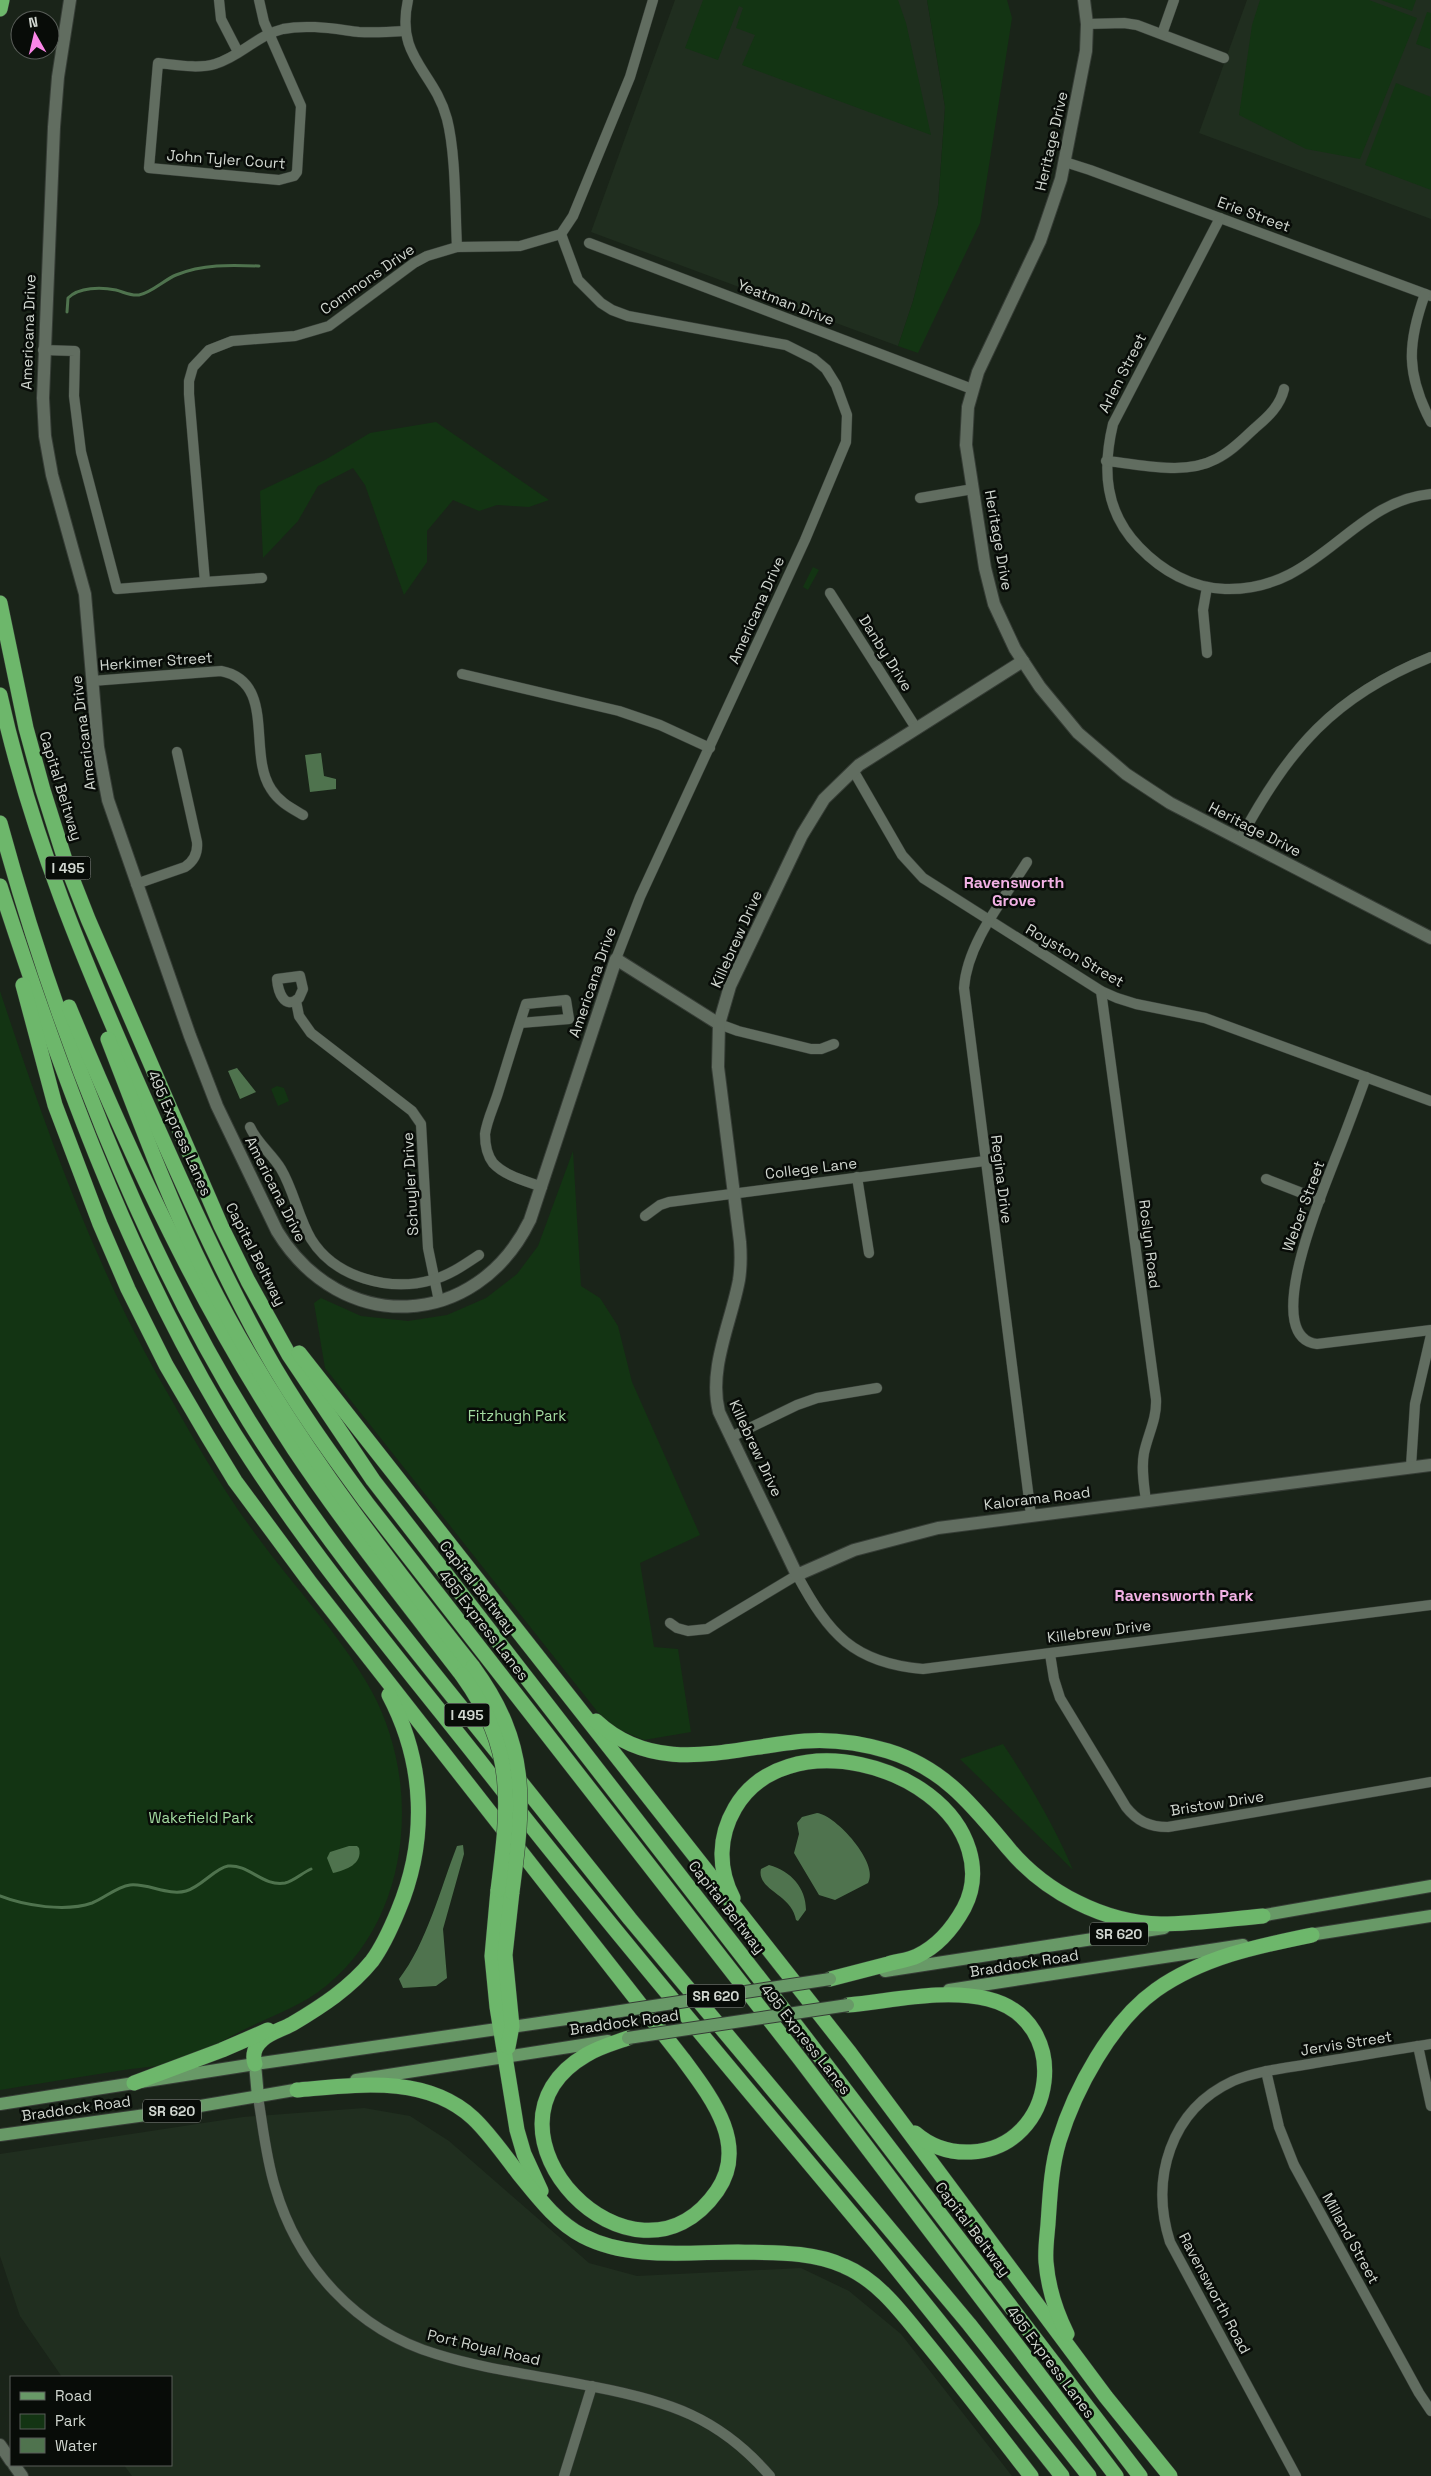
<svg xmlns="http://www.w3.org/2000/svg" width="1431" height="2476" font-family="'Space Grotesk',sans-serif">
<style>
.built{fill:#202e1f}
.green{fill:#133413}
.water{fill:#4f734e}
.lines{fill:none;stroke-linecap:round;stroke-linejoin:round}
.stream{stroke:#4f734e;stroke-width:3}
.minor-casing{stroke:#363d36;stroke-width:11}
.tertiary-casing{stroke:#363d36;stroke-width:14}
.primary-casing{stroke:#363d36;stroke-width:14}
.motorway-casing{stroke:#363d36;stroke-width:16}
.minor{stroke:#616d60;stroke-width:10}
.tertiary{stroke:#616d60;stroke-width:12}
.primary{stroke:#689967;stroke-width:12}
.motorway{stroke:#6db76b;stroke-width:15}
.primary-bridge-casing{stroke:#363d36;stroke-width:14;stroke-linecap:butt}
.motorway-bridge-casing{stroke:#363d36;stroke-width:16;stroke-linecap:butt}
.primary-bridge{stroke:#689967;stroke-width:12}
.motorway-bridge{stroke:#6db76b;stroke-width:15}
.labels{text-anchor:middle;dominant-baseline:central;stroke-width:5;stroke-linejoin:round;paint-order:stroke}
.shield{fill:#080c08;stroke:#959a94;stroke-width:1}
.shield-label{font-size:14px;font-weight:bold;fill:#d1d7d0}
.street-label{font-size:15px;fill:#d1d7d0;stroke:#080c08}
.park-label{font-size:15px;fill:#a3dba0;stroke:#080c08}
.neighbourhood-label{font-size:16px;font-weight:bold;fill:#f2b1e5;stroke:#080c08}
</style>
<rect width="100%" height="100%" fill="#1a2419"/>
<g class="built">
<path d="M675,0H927L945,107L938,205L913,301L898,346L591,232Z"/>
<path d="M1247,0H1431V219L1199,133Z"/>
<path d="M364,2108L410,2116L449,2141L589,2263L637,2276L801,2268L849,2291L901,2334L1012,2476H132L124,2465H171V2377H62L20,2316L0,2256V2154L243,2117Z"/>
</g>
<g class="green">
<path d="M703,0H898L906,23L931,135L742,65L755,35L736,28L743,8L739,6L718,60L685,48Z"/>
<path d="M927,0H1007L1012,18L980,223L918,353L898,346L913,301L938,205L945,107Z"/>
<path d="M1260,0H1369L1417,18L1360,159L1306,149L1239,115L1252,25Z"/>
<path d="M1381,0H1416L1412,11Z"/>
<path d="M1427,12L1431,13L1430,49L1416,44Z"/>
<path d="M1396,83L1431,97V190L1365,165Z"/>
<path d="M436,422L549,500L529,507L497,505L479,511L453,500L427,531V562L404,595L365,485L353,468L318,486L298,521L263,558L260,491L325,460L370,433Z"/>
<path d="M813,567L819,570L808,590L803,587Z"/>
<path d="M0,991C45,1127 95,1268 167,1392C195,1441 223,1491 257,1536C294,1587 340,1634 371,1690C422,1782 412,1917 326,1986C302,2006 269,2017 241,2031C222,2041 202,2053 182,2060C164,2067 142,2067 124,2070C82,2077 41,2083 0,2090Z"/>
<path d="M277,1086L284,1088L289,1101L278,1106L271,1089Z"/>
<path d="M573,1151L581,1286L600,1298L618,1326L632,1382L700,1535L640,1563L654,1647L678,1649L691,1732L644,1740L618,1729L600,1715L325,1368L314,1303L321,1298L361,1316L408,1321L447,1315L486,1298L517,1274L538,1246Z"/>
<path d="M1003,1744C1030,1785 1054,1825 1073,1870L960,1759Z"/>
</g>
<g class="water">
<path d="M321,753L324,776L336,779V789L310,792L305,755Z"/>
<path d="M237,1068L256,1092L240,1099L228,1071Z"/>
<path d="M817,1813C836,1815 880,1864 868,1883L835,1900L819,1895L794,1853L799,1834L797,1823L802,1817Z"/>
<path d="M463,1845L464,1854L443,1929L447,1978L436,1986L403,1988L399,1979C426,1945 441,1887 457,1846Z"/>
<path d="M349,1846H357L359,1848C363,1864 346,1870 333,1873L327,1858L330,1852Z"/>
<path d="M769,1865C791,1871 806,1888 806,1910L798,1921L796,1920C792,1894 756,1890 761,1869Z"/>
</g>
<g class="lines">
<g class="stream">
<path d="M67,312L68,298C79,287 101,287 116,290C124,292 130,296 139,295C151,293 164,280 176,275C203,264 230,265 259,266"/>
<path d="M0,1896C25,1906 66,1912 92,1903C105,1898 116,1887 130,1885C148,1883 168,1896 186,1891C201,1887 215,1868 228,1866C249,1864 263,1887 285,1883C294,1881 302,1873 311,1869"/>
</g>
<defs>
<g id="minor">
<path d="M219,0L221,19L238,52"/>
<path d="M259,0L264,22L301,106L297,172L294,176L279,180L149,168L158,63C177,65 198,69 215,64C240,57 257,35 283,29C308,24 334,29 359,32C374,33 390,32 405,31"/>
<path d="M408,0C395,58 434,70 447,119C456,154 455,209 457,247"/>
<path d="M1087,24L1124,23L1137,25L1224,58"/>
<path d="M1162,34L1174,0"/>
<path d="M1065,162L1090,170L1431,296"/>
<path d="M1220,218L1113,424C1102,470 1105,512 1139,547C1162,571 1192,588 1225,589C1319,592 1350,501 1431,494"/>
<path d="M561,234L578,280L601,303L612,310L628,316L786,345L814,359L826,369L836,385L847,415L846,442L805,540L640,897L616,959"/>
<path d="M589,243L972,389"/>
<path d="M1425,294C1407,344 1406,374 1431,422"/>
<path d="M43,350L75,351L74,396L81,452L117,589L205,582"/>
<path d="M1106,461C1141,464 1184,476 1216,459C1231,452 1243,439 1255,428C1268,417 1280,406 1284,389"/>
<path d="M920,498L973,489"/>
<path d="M262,578L205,582L189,394V381L193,367L209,350L232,341L295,336L329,326L414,263L427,256L457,247L520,246L561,234L573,216L630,77L653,0"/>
<path d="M1207,587L1203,610L1207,653"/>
<path d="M830,593L916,728"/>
<path d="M462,674L619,711L660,725L710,748"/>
<path d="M92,681L221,671C277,682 247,753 271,789C279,802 291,808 303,815"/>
<path d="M853,770L902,855L923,878L1101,991L1117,998L1136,1004L1205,1018L1431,1101"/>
<path d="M1240,839C1289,749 1333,696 1431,657"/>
<path d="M1027,862C1004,899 967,943 964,988L1031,1515"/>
<path d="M136,884L185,867C194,861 198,853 197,842L177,752"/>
<path d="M300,976L303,989L299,998C284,1011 278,991 277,979Z"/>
<path d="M1101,991L1156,1399C1157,1419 1148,1434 1144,1453C1141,1468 1144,1485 1146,1501"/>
<path d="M296,1001L299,1016L311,1033L412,1111L421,1124L428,1248L439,1301"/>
<path d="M520,1023L569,1019L566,1000L526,1004C516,1034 507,1064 498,1093C494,1106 487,1120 485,1134C485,1144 487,1155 493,1163C505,1176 526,1181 542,1187"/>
<path d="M719,1024L738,1031L811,1049H821L834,1044"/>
<path d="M1366,1077C1356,1104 1346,1132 1335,1159C1324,1189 1259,1337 1317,1344L1431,1330"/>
<path d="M250,1127C257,1143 272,1154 281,1169C294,1191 298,1217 311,1239C335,1278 390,1292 432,1280C450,1275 464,1265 479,1255"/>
<path d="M857,1177L869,1253"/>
<path d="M1266,1179L1320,1200"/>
<path d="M645,1216L660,1205L669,1202L985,1161"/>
<path d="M731,1437L797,1405L817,1398L877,1388"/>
<path d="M1411,1466L1415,1404L1431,1335"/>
<path d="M670,1623L677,1628L688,1631L707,1629L797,1575C829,1634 853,1663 923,1669L1431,1605"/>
<path d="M1050,1654L1054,1679L1060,1698L1126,1807C1137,1821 1149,1827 1168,1827L1431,1782"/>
<path d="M1418,2046L1431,2106"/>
<path d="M1266,2071L1279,2127L1294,2165L1419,2393L1431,2411"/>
<path d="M258,2097C263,2127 266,2158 275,2187C298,2266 356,2330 436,2354C487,2370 543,2376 595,2387C668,2401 719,2417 770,2476"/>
<path d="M564,2476L592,2386"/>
<path d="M1296,2476L1170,2242C1150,2179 1170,2110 1233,2081C1259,2070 1288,2068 1315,2063C1353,2057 1392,2050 1431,2044"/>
</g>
<g id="tertiary">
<path d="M70,0L58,77L54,127L43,398L45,436L52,475L85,594L98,747L108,800L190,1036L217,1106L277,1231C341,1336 476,1331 530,1220L616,959L719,1024"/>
<path d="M1084,0L1087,24L1086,51L1061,179L1040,241L978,372L968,407L966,445L985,568L994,604L1015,649L1040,687L1078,733L1126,774L1170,803L1431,938"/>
<path d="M1023,661L859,765L824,799L802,835L730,986L719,1024L718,1067L740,1242C741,1255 741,1267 739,1280C731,1323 708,1369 719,1412L797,1575L854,1550L938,1528L1431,1465"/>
<path d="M0,2445L11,2461"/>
<path d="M14,2465L22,2476"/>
</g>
<g id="primary">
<path d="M1254,1917L1431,1886"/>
<path d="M1303,1936L1431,1916"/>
<path d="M885,1971L1164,1928"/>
<path d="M949,1990L1243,1945"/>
<path d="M255,2064L258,2097"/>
<path d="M356,2080L608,2041"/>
<path d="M0,2104L255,2064L601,2014"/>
<path d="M0,2135L153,2114L306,2088"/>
</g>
<g id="motorway">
<path d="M0,9L2,0"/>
<path d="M0,603L26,728L43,790L66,863L88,919L221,1226L248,1281L289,1355L373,1480L798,2028L1140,2476"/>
<path d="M0,695C31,836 85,964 143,1095C181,1181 219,1267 264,1349C294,1403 330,1453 366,1502L800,2059L1116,2476"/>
<path d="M0,823C55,1025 139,1243 249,1421C323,1540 414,1648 501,1757"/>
<path d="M0,886C59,1067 124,1248 221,1412C294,1534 387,1644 475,1755C604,1920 740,2080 875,2242C938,2319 1000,2398 1062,2476"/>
<path d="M23,985L55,1105L100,1224L128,1289L166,1365L207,1435L235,1481L309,1581L683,2059C711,2097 749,2145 717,2191C634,2310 461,2128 586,2055C599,2047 614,2043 628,2038"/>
<path d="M69,1007C132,1160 202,1310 294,1449C346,1527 405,1601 462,1675"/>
<path d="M108,1039C139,1119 169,1201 208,1279C279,1420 375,1544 473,1667"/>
<path d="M299,1353L850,2053L1106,2397L1170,2476"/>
<path d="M596,1721C657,1778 733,1747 805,1741C833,1739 861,1743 888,1751C944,1768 973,1806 1009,1849C1045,1892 1104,1923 1161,1924C1195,1924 1229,1919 1263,1916"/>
<path d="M515,1775L630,1919L969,2324L1089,2476"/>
<path d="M498,1890L492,1956L497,2007L517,2130L524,2154L541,2191"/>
<path d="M733,1898C718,1869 718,1837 735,1808C784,1723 943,1763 969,1850C975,1870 974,1889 964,1908C953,1928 938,1946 917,1956C909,1960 898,1961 888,1964C869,1969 849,1974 830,1979"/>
<path d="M848,2005C892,2001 944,1988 988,1999C1074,2020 1057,2148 971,2152C950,2153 931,2147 915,2133"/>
<path d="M508,2047L512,2026L505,1955L512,1892"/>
<path d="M255,2064C252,2055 255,2046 262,2040C269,2033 283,2029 292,2024C322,2006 350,1988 372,1961C383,1946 391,1928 398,1911C428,1840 425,1763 389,1695"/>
<path d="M134,2083L222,2050L268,2030"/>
<path d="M297,2090C356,2085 425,2074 473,2118C490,2134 504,2155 519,2174C537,2196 556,2222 583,2236C629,2260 687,2252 738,2252C773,2253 811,2251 844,2266C880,2281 904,2316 928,2345C963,2388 997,2432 1031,2476"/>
<path d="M1067,2334C1056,2312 1048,2286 1046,2262C1045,2249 1047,2236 1048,2224C1050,2196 1051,2168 1059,2141C1075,2089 1111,2022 1156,1990C1203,1957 1258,1946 1312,1935"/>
</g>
</defs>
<use href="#minor" class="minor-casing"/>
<use href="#tertiary" class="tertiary-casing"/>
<use href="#primary" class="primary-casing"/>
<use href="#motorway" class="motorway-casing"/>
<use href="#minor" class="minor"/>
<use href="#tertiary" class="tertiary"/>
<use href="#primary" class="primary"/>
<use href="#motorway" class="motorway"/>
<defs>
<g id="primary-bridge">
<path d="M601,2014L830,1979"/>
<path d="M628,2038L848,2005"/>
</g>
<g id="motorway-bridge">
<path d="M473,1667C530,1745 524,1801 512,1892"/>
<path d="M462,1675C516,1750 509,1803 498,1890"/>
</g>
</defs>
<use href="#primary-bridge" class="primary-bridge-casing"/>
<use href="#motorway-bridge" class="motorway-bridge-casing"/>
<use href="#primary-bridge" class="primary-bridge"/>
<use href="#motorway-bridge" class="motorway-bridge"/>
</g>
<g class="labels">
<g class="shield">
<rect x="45.5" y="856.5" width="45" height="23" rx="4"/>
<rect x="444.5" y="1703.5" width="45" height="23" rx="4"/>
<rect x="1090" y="1922.5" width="58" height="23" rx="4"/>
<rect x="687" y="1984.5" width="58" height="23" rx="4"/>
<rect x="143" y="2099.5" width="58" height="23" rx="4"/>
</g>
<g class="shield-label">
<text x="68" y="868">I 495</text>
<text x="467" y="1715">I 495</text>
<text x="1119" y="1934">SR 620</text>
<text x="716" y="1996">SR 620</text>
<text x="172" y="2111">SR 620</text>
</g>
<g class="street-label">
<text transform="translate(1051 141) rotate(-77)">Heritage Drive</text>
<text transform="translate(226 159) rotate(4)">John Tyler Court</text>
<text transform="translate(1254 214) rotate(20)">Erie Street</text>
<text transform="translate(367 279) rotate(-35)">Commons Drive</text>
<text transform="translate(786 302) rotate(21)">Yeatman Drive</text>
<text transform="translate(28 332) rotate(-88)">Americana Drive</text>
<text transform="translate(1122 373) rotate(-63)">Arlen Street</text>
<text transform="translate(999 540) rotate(80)">Heritage Drive</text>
<text transform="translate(756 610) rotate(-66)">Americana Drive</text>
<text transform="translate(886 653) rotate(58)">Danby Drive</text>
<text transform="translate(156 661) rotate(-4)">Herkimer Street</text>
<text transform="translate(83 733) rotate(-97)">Americana Drive</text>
<text transform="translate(61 786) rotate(73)">Capital Beltway</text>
<text transform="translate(1255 829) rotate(27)">Heritage Drive</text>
<text transform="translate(736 939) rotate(-66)">Killebrew Drive</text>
<text transform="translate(1075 955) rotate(30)">Royston Street</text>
<text transform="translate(592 982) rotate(-71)">Americana Drive</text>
<text transform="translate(180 1133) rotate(66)">495 Express Lanes</text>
<text transform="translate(811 1168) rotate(-7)">College Lane</text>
<text transform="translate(1002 1179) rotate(83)">Regina Drive</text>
<text transform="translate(410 1184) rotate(-93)">Schuyler Drive</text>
<text transform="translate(276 1189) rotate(63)">Americana Drive</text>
<text transform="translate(1303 1206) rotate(-70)">Weber Street</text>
<text transform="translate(1150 1244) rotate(83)">Roslyn Road</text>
<text transform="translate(256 1254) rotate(63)">Capital Beltway</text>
<text transform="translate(756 1448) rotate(65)">Killebrew Drive</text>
<text transform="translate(1037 1498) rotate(-7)">Kalorama Road</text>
<text transform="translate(478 1587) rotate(52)">Capital Beltway</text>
<text transform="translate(484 1625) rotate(52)">495 Express Lanes</text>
<text transform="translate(1099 1631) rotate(-7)">Killebrew Drive</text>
<text transform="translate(1217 1803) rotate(-9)">Bristow Drive</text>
<text transform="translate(727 1907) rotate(52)">Capital Beltway</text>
<text transform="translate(1024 1963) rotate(-9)">Braddock Road</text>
<text transform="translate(624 2022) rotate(-8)">Braddock Road</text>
<text transform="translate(806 2039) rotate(52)">495 Express Lanes</text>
<text transform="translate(1346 2043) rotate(-9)">Jervis Street</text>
<text transform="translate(76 2108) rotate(-8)">Braddock Road</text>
<text transform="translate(973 2229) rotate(53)">Capital Beltway</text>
<text transform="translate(1351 2238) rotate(61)">Milland Street</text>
<text transform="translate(1215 2293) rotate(62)">Ravensworth Road</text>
<text transform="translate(484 2347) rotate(13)">Port Royal Road</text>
<text transform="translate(1051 2362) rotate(53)">495 Express Lanes</text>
</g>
<g class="park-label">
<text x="517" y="1415">Fitzhugh Park</text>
<text x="201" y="1817">Wakefield Park</text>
</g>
<g class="neighbourhood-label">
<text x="1014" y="882">Ravensworth<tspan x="1014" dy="18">Grove</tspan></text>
<text x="1184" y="1595">Ravensworth Park</text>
</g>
</g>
<rect x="10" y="2376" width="162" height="90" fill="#080c08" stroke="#585d58"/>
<rect x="20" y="2392" width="25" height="8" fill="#689967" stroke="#585d58"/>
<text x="55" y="2401" font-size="15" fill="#d1d7d0">Road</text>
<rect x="20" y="2414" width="25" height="15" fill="#133413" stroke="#585d58"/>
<text x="55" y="2426" font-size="15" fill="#d1d7d0">Park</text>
<rect x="20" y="2438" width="25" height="15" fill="#4f734e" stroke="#585d58"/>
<text x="55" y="2451" font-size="15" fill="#d1d7d0">Water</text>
<g transform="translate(35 35) rotate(352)"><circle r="24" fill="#080c08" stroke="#585d58"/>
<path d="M0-4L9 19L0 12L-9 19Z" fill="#fa87e7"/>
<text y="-8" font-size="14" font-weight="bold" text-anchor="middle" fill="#d1d7d0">N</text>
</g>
</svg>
